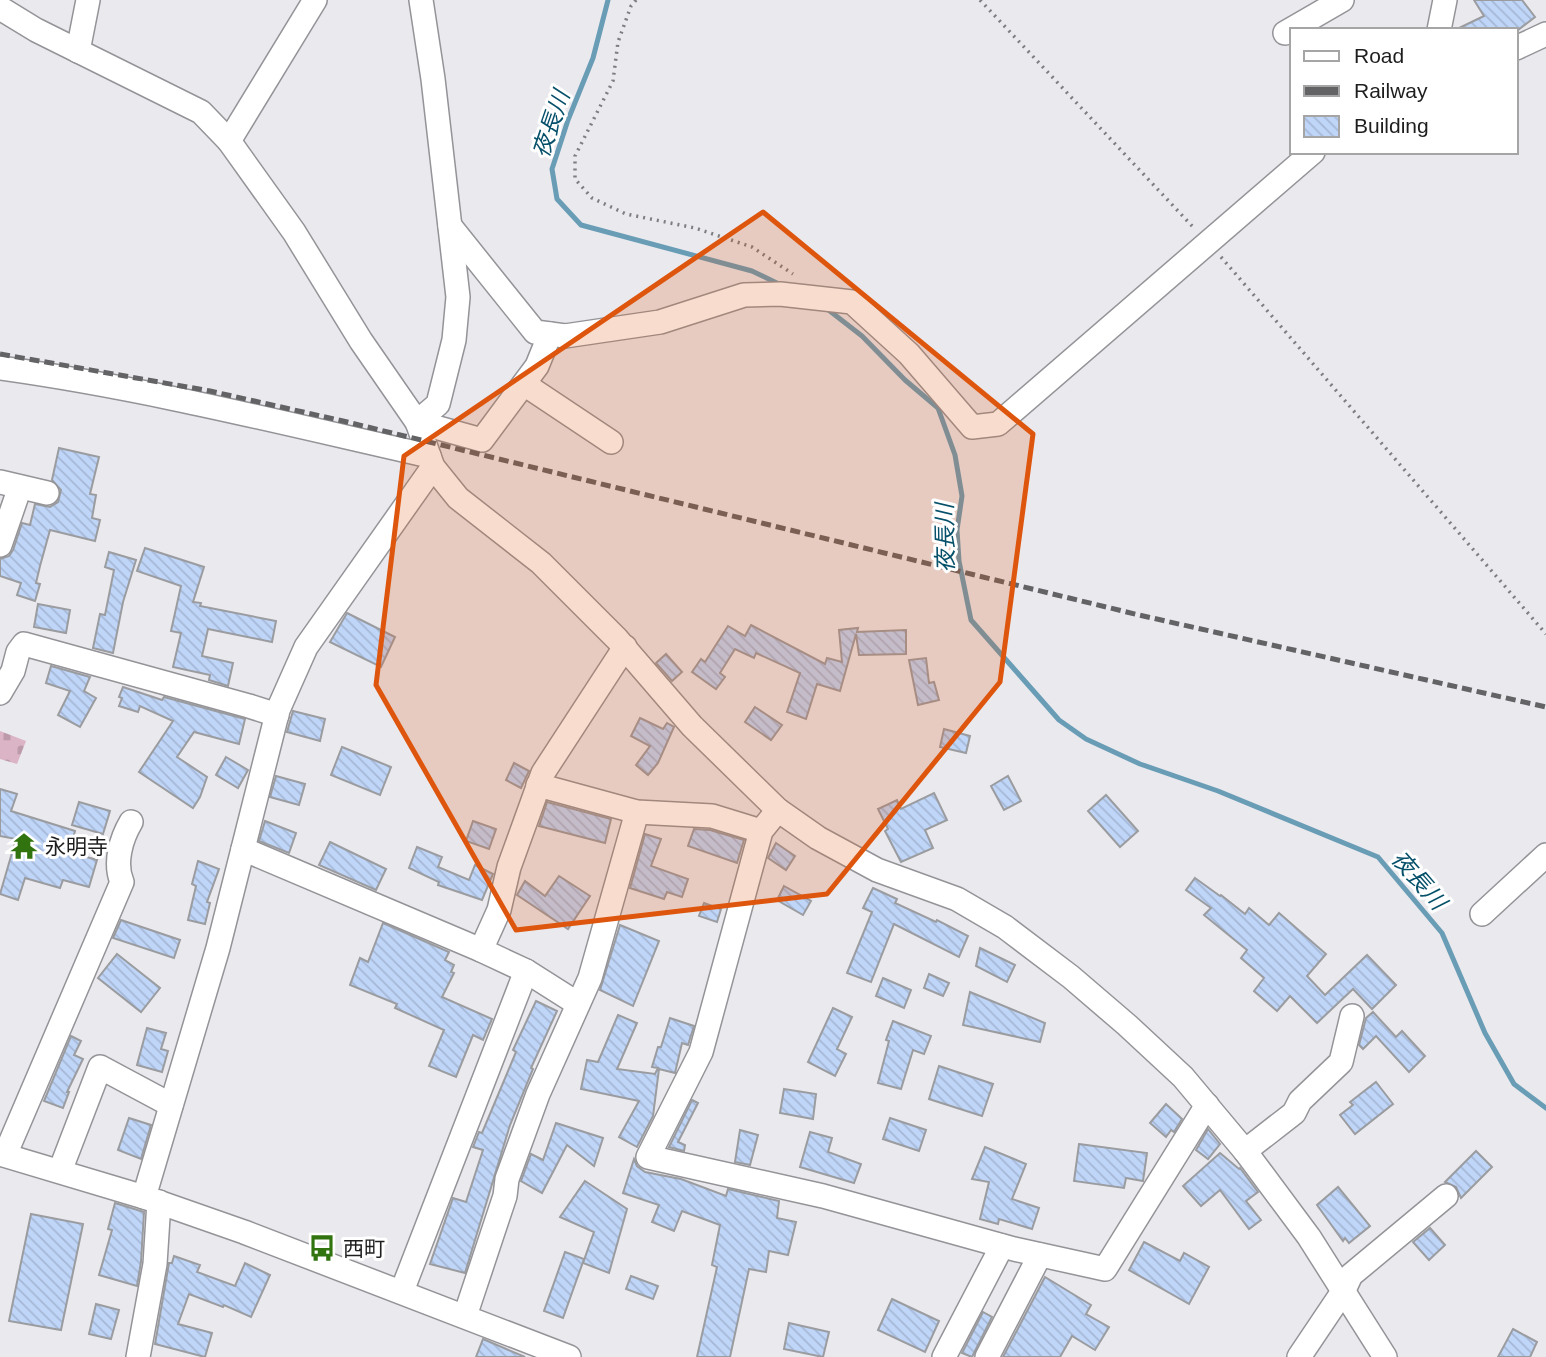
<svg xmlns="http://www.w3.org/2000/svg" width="1546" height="1357" font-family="Helvetica,'Noto Sans JP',sans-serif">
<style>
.cemetery{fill:url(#cemetery-stones)}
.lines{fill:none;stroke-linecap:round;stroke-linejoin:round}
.stream{stroke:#699db6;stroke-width:5}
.building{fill:url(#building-back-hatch);stroke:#9a9ca0;stroke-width:2}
.minor-casing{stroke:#949498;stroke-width:26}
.path{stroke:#7e7d80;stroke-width:3.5;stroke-dasharray:2 5;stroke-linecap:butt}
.minor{stroke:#fff;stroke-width:23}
.rail{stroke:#636265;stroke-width:5;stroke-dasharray:10 5;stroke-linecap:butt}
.marked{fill:#de560d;fill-opacity:0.2;stroke:#de560d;stroke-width:5;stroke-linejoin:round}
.labels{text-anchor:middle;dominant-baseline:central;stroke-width:6;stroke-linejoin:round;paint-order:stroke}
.poi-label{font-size:21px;fill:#1e1e1f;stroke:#fff;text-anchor:start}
.water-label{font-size:23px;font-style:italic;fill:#06506a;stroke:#fff}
</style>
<defs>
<pattern id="cemetery-stones" width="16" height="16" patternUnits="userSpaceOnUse" patternTransform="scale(1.75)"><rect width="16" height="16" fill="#dbb4c5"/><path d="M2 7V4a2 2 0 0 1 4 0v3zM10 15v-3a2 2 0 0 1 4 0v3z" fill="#bc9aa9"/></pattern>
<pattern id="building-back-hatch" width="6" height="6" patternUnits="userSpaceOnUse" patternTransform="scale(1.75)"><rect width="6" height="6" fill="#c0d6f9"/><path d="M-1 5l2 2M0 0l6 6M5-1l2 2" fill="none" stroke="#a5b7d5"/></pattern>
</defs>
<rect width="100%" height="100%" fill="#eae9ee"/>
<path class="cemetery" d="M0,731L26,741L17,764L0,759Z"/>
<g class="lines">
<g class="stream">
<path d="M608,0L593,58L568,120L552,169L557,199L581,225L752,271L783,286"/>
<path d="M826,308L862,336L905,380L938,408L955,455L962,496L957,530L959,561L971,620L1059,720L1086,739L1140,764L1218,791L1378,857L1442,933L1485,1033L1514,1084L1546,1108"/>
</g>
</g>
<g class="building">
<path d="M1474,0H1522L1535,17L1518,30H1455L1484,16Z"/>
<path d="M59,448L99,457L90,494L96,495L92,518L100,520L95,541L50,530L40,566L36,583L40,584L35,601L17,595L21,583L0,576V559L9,556L13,550L22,523L30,525L35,504L50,507L58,502L61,490L52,480Z"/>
<path d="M145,548L204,567L193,602L201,603L200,606L276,621L272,642L208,629L202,656L233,663L228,686L209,680L210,675L173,667L181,633L171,631L181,586L137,571Z"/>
<path d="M109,552L136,560L123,602L113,653L93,648L100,614L105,615L114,570L105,567Z"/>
<path d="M38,604L70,610L66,633L34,627Z"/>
<path d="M347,613L395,637L381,667L330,642Z"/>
<path d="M751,625L825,664L827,658L842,662L839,630L858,628L857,632L906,630V654L859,655L856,634L840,691L817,684L806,719L787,712L800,673L756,653L754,658L735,649L720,673L725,677L716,689L692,672L701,659L705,662L728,626L745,636Z"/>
<path d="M666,654L682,672L672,681L656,663Z"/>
<path d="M926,658L929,683L934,682L939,700L918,705L909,660Z"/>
<path d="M51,666L90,677L84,691L96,698L80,727L58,715L70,691L46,683Z"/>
<path d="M123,687L162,700L164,697L245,719L239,744L194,732L177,757L207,777L200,797L193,808L139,772L173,721L140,706L138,712L119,706L122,698L119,697Z"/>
<path d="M755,707L782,725L771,740L745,722Z"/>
<path d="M293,711L325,719L320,741L287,732Z"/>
<path d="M640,718L663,729L667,723L674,727L658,763L648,775L636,765L650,746L631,736Z"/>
<path d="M944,729L970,736L966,753L940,747Z"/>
<path d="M342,747L391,767L380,795L331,775Z"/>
<path d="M226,757L248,770L238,788L216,775Z"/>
<path d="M514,763L529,771L521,788L506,780Z"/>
<path d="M276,776L305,784L299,805L270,797Z"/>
<path d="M1008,776L1021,801L1004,810L991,786Z"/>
<path d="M0,789L17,794L11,811L75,831L69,852L97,860L89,887L63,880L60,888L25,878L18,900L0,894L16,839L0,836Z"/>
<path d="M934,793L947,820L925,830L933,848L901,862L885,831L888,829L878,809L897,800L901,809Z"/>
<path d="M1106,795L1138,831L1120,847L1088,811Z"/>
<path d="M79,802L110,811L103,834L72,825Z"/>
<path d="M547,802L611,819L605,843L539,826Z"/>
<path d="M265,821L296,833L289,853L259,841Z"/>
<path d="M473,821L496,829L489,849L466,841Z"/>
<path d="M694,829L710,830L744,840L737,863L688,846Z"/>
<path d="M645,834L661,839L651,866L688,879L682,897L667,892L664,899L630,888Z"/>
<path d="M330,842L386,869L376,890L319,865Z"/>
<path d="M776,843L795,856L786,870L768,858Z"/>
<path d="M417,847L442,857L438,867L469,880L475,865L493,874L482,900L438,885L439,882L409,868Z"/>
<path d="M198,861L219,869L207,902L210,903L205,924L188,920L196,886L192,884Z"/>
<path d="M559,876L590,896L568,929L517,895L525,881L545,896Z"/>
<path d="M1195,878L1220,896L1221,895L1245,914L1249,908L1269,925L1279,913L1326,954L1307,976L1325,995L1367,955L1396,985L1372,1009L1353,989L1317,1023L1290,996L1277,1011L1254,991L1264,978L1241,958L1247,950L1204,915L1211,908L1186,890Z"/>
<path d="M784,886L811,901L803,915L777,900Z"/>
<path d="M873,888L897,899L895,903L936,922L937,920L968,936L959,957L894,924L871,982L847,973L872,912L863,908Z"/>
<path d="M704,903L721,909L717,922L699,916Z"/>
<path d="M121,920L180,940L174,958L113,938Z"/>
<path d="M383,923L449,952L445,960L454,965L451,972L454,973L442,997L492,1019L483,1040L473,1035L456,1077L429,1066L444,1030L395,1008L397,1004L350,985L360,958L368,962Z"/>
<path d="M620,925L659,941L633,1006L600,990Z"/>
<path d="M980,948L1015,965L1007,982L976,966Z"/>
<path d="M117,954L160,988L141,1012L98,978Z"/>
<path d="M929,974L949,983L943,996L924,988Z"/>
<path d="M883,978L911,990L904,1008L876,996Z"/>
<path d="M970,992L1045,1023L1040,1042L963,1025Z"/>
<path d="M536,1001L557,1011L531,1068L533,1069L510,1125L465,1273L430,1264L453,1198L466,1202L483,1150L473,1147L479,1132L482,1133L516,1052L513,1050Z"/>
<path d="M833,1008L852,1017L837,1049L846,1054L835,1076L808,1062Z"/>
<path d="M1373,1012L1396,1037L1402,1031L1425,1056L1409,1072L1376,1036L1363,1049L1359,1045L1366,1018Z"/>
<path d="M618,1015L637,1023L617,1069L655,1074L658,1068L652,1067L658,1047H661L670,1018L694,1026L688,1045L682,1043L675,1073L659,1069L653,1116L637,1147L619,1137L639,1101L581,1089L587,1060L598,1062Z"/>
<path d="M893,1021L931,1036L924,1054L913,1050L901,1089L878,1083L889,1041L886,1040Z"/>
<path d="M147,1028L166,1033L161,1049L168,1051L162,1072L137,1065Z"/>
<path d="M71,1036L81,1041L74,1055L83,1059L67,1092H69L63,1108L44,1101Z"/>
<path d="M939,1066L993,1084L982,1116L929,1099Z"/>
<path d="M1376,1082L1393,1104L1355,1134L1340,1115L1353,1105L1350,1102Z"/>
<path d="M784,1089L816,1094L813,1119L780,1113Z"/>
<path d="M692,1100L698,1103L678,1142L685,1145L684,1151L669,1147Z"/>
<path d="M1166,1104L1182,1119L1174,1132L1171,1130L1166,1137L1150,1123Z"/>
<path d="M129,1118L151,1125L141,1159L118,1150Z"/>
<path d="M890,1118L926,1130L919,1151L883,1139Z"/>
<path d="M556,1123L603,1138L594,1166L567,1145L542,1193L521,1181L531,1154L543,1160Z"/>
<path d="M1208,1129L1220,1144L1208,1159L1196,1150Z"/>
<path d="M740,1130L758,1135L750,1165L735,1162Z"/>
<path d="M810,1132L832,1138L828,1152L861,1164L854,1183L800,1167Z"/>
<path d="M1079,1144L1147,1153L1143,1181L1126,1178L1124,1188L1074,1181Z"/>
<path d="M985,1147L1026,1164L1012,1199L1039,1208L1032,1229L999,1219L998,1224L980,1219L989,1182L972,1179Z"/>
<path d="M1476,1151L1492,1167L1461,1198L1456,1187L1445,1182Z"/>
<path d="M1220,1153L1239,1169L1240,1168L1258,1192L1246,1201L1261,1220L1249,1229L1220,1190L1201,1206L1183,1186Z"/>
<path d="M634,1159L637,1166L645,1172L681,1179L726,1196L728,1189L779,1201L777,1218L796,1222L788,1255L769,1251L766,1272L749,1269L730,1357H697L717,1267L712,1265L720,1225L682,1211L674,1231L652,1222L659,1205L623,1193Z"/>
<path d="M585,1181L627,1209L609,1273L583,1263L594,1232L560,1217Z"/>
<path d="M1338,1187L1370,1226L1349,1243L1345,1238L1343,1241L1317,1205Z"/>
<path d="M115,1203L144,1212L141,1262L137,1286L99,1275L112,1230L108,1229Z"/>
<path d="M31,1214L83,1224L61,1330L9,1321Z"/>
<path d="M1430,1228L1445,1245L1429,1260L1413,1242Z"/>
<path d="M1144,1242L1180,1261L1184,1253L1209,1267L1189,1304L1129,1270Z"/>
<path d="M565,1252L584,1259L563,1318L544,1311Z"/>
<path d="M174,1256L200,1265L197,1272L235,1286L245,1263L270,1275L251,1317L224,1305L223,1307L189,1294L178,1324L212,1333L205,1357L155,1344L169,1263H172Z"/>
<path d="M631,1276L658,1286L653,1299L626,1289Z"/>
<path d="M1045,1277L1091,1305L1086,1314L1109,1327L1095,1350L1072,1336L1060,1357H1003Z"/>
<path d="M892,1299L939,1321L925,1352L878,1330Z"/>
<path d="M96,1304L119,1310L111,1339L89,1334Z"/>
<path d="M983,1312L992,1317L972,1357L962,1353Z"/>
<path d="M789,1323L829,1332L823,1357L784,1349Z"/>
<path d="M1513,1329L1537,1342L1530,1357H1498Z"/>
<path d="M483,1339L525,1357H476Z"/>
</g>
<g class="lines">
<defs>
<g id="minor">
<path d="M0,8L36,30L201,112L229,141L294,232L361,341L417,422L433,467L458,498L541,563L617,639L692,726L778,810L818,838L877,870L957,899L1005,927L1071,977L1127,1025L1183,1077L1245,1151L1309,1237L1385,1357"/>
<path d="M1439,30L1445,0"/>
<path d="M1285,33L1342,0"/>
<path d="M1516,48L1546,34"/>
<path d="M78,51L88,0"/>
<path d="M229,141L315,0"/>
<path d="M450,226L535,332L565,336L660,322L744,295L780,294L852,302L909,354L972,427L998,424L1313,152"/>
<path d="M0,368C145,388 287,424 429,456"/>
<path d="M524,384L611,442"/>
<path d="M417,422L438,404L454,340L458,297L433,79L421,0"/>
<path d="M417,422L482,440L537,366L550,334"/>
<path d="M0,482L47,493"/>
<path d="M0,545L20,487"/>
<path d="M0,693L13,671L18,652L24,644L249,706L277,715"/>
<path d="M538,785L637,812L712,816L761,831"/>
<path d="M778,810L761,831L701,1052L648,1157L823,1196L1014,1249L1105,1269L1207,1105"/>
<path d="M243,849L481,950"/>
<path d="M1482,914L1546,855"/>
<path d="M578,1004L526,971L481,950L499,910L509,867L543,773L625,647"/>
<path d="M1245,1151L1294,1113L1300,1101L1341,1062L1352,1016"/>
<path d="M0,1154L144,1197L244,1232L569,1357"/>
<path d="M5,1155L122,882C114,863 121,839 131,822"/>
<path d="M60,1171L100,1067L171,1105"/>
<path d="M144,1197L218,948L278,710L306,647L433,467"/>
<path d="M402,1291L526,971"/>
<path d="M465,1316L505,1196L507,1179L538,1094L590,978L637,812"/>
<path d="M138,1357L155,1264L159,1202"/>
<path d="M944,1357L1002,1246"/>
<path d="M987,1357L1040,1255"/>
<path d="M1299,1357L1344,1290L1351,1275L1446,1196"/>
</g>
</defs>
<use href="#minor" class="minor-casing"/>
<g class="path">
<path d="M636,0L631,6L618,42L613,81L575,156V179L592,198L626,214L695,228L752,247L793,274"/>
<path d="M980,0L1194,228"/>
<path d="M1221,257L1546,634"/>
</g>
<use href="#minor" class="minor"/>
<path class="rail" d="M0,354L210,391L343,421L1139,615L1546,707"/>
</g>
<path class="marked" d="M763,212L1033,434L1000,682L827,894L516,930L376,685L404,456Z"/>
<defs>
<symbol id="temple-bare" viewBox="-9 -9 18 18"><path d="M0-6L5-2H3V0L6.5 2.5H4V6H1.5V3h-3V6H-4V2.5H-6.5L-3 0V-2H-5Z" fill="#30730f" stroke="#fff" stroke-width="2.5" paint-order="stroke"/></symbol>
<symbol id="bus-bare" viewBox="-9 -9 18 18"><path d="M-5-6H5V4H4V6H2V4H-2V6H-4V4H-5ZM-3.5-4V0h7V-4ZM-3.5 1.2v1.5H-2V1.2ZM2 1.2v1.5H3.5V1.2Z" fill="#30730f" stroke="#fff" stroke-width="2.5" paint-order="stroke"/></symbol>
</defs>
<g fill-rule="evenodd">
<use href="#temple-bare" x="5" y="827" width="38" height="38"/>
<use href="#bus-bare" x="303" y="1229" width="38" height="38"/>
</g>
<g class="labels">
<g class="poi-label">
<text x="45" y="846">永明寺</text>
<text x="343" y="1248">西町</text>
</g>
<g class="water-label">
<text transform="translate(551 124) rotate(-71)">夜長川</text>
<text transform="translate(945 538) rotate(-91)">夜長川</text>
<text transform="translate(1419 880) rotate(49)">夜長川</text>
</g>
</g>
<rect x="1290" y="28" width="228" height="126" fill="#ffffff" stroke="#a5a5a5" stroke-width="2"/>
<rect x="1304" y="51" width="35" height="10" fill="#ffffff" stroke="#a5a5a5" stroke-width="2"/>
<text x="1354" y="63" font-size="21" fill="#1e1e1f">Road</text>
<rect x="1304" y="86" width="35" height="10" fill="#636265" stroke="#a5a5a5" stroke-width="2"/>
<text x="1354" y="98" font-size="21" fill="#1e1e1f">Railway</text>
<rect x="1304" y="116" width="35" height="21" fill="url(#building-back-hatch)" stroke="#a5a5a5" stroke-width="2"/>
<text x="1354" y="133" font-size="21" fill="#1e1e1f">Building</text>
</svg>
